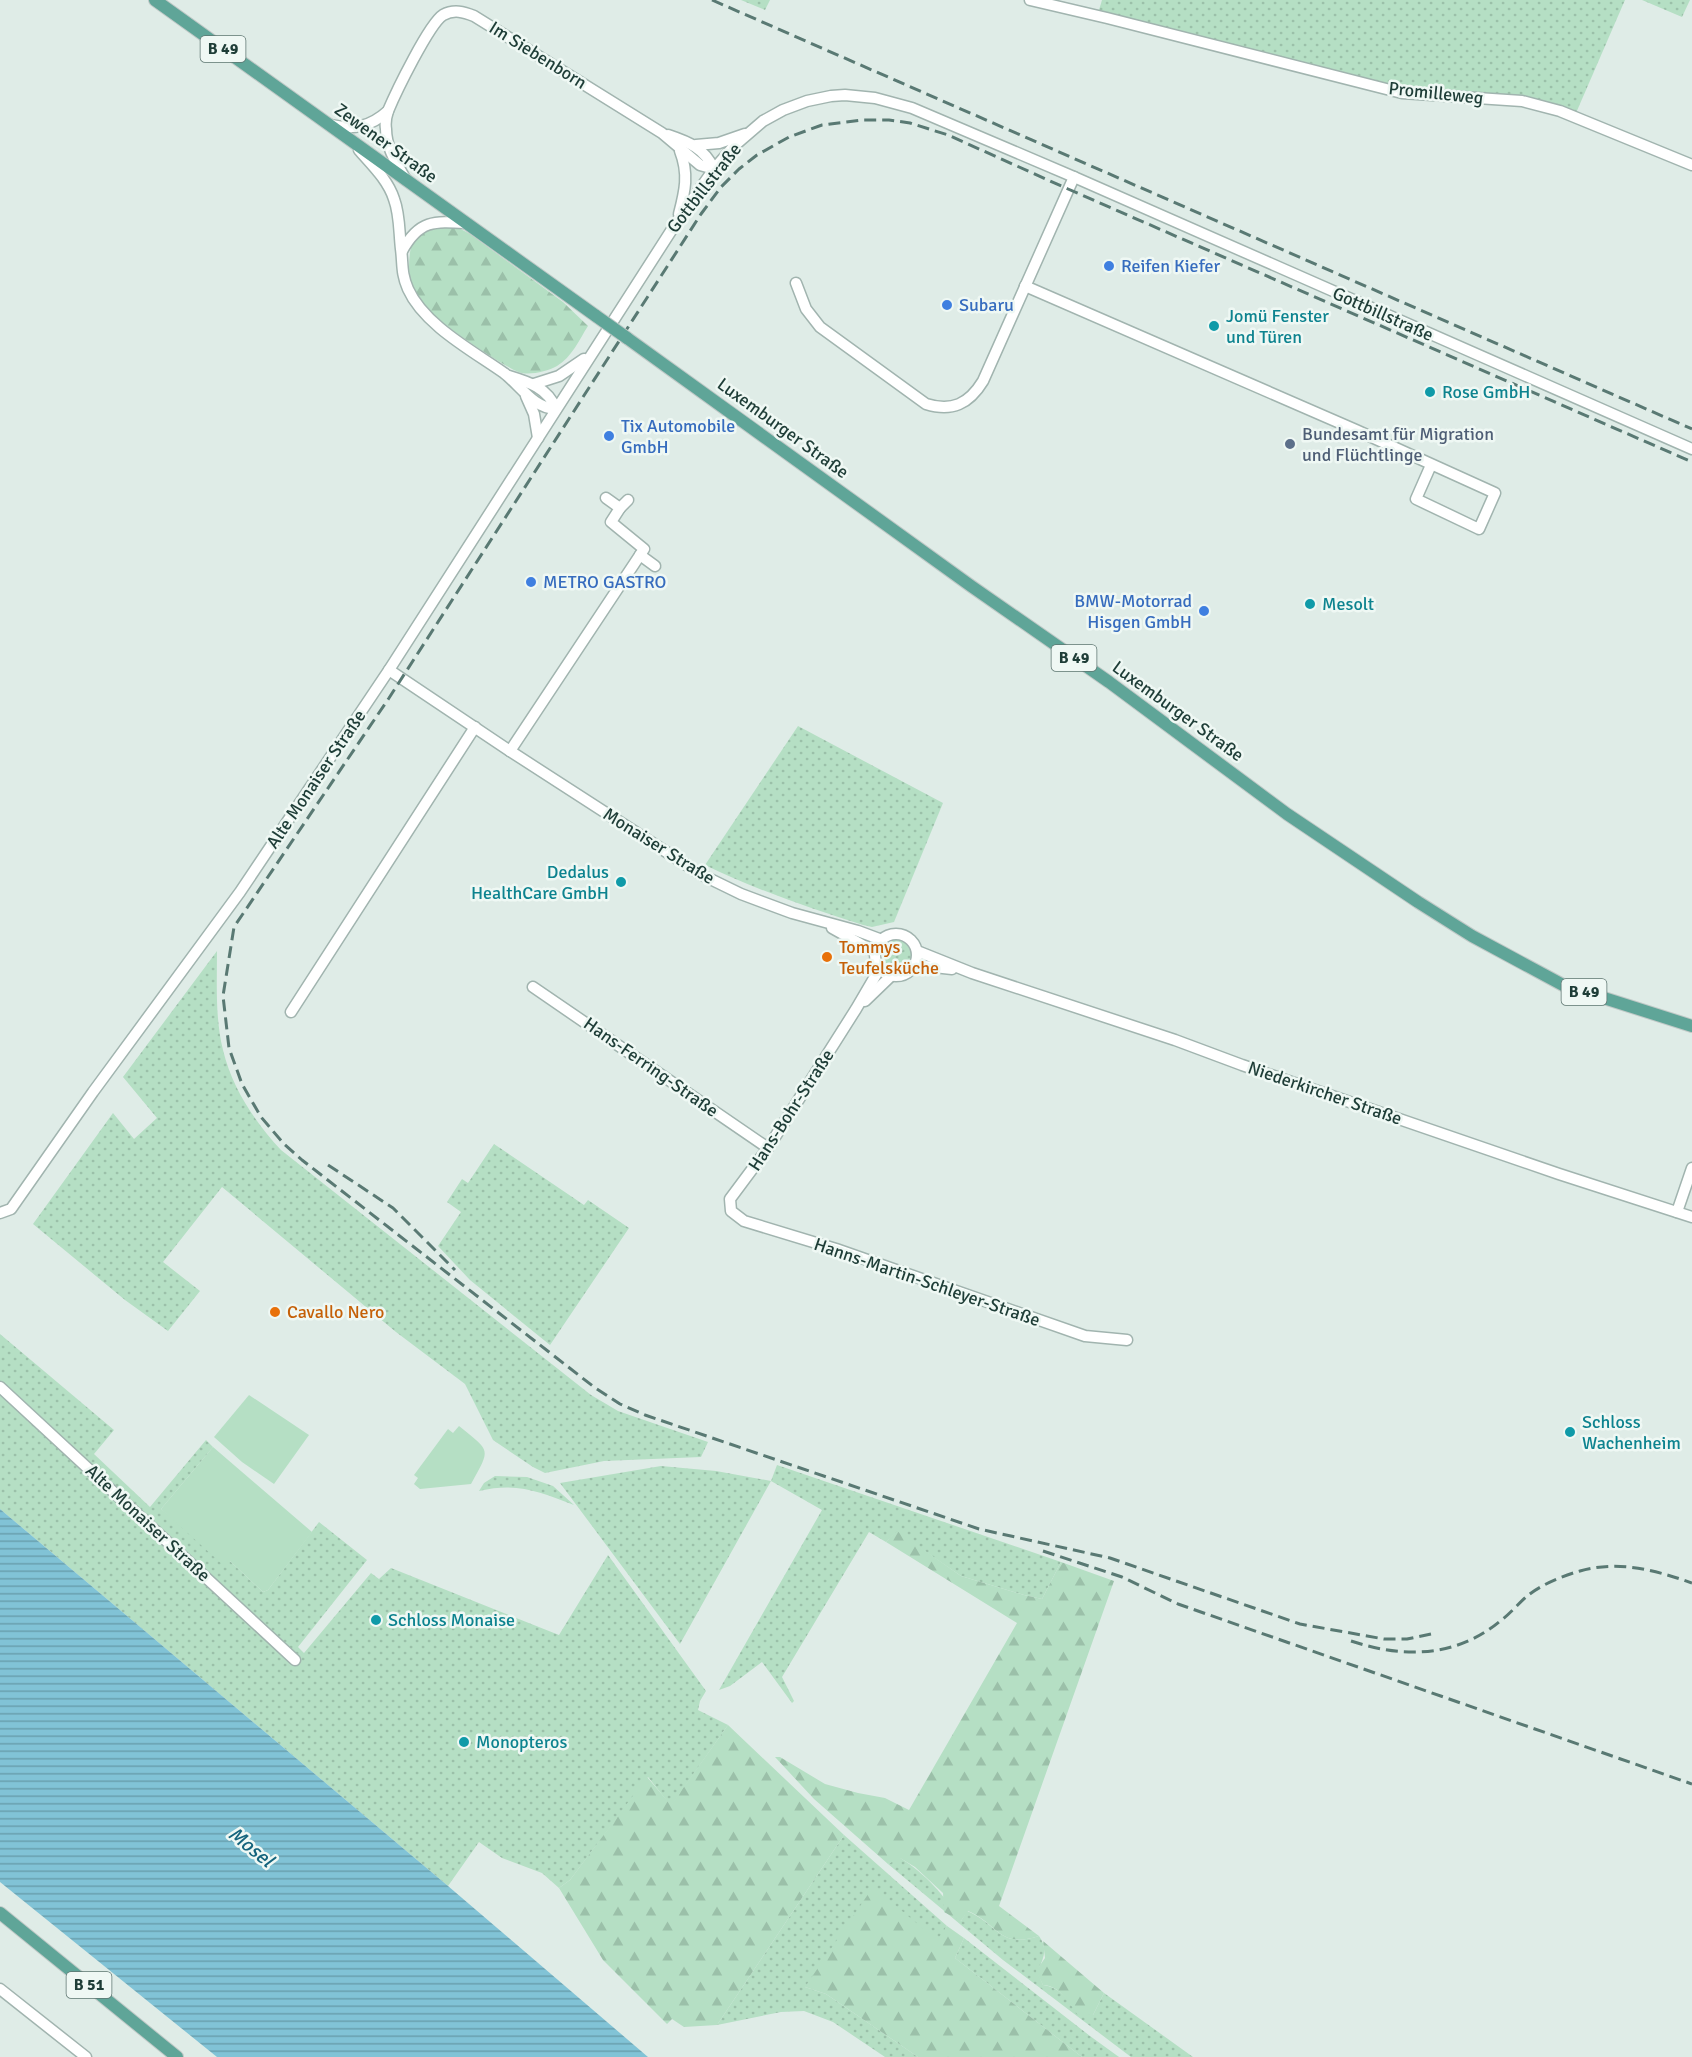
<svg xmlns="http://www.w3.org/2000/svg" width="1692" height="2057" font-family="Signika,sans-serif">
<style>
.green{fill:url(#green-dots)}
.forest{fill:url(#forest-firs)}
.pitch{fill:#b5dfc4}
.water{fill:url(#water-rules)}
.lines{fill:none;stroke-linecap:round;stroke-linejoin:round}
.minor-casing{stroke:#a1b4af;stroke-width:13}
.major-casing{stroke:#c0c9c7;stroke-width:14}
.minor{stroke:#fff;stroke-width:10}
.major{stroke:#5fa598;stroke-width:12}
.rail{stroke:#597973;stroke-width:3;stroke-dasharray:12 6;stroke-linecap:butt}
.major-bridge-casing{stroke:#c0c9c7;stroke-width:14;stroke-linecap:butt}
.major-bridge{stroke:#5fa598;stroke-width:12}
.shop-dot{fill:#3f7fe0;stroke:#eff8f4;stroke-width:2}
.culture-dot{fill:#0f9aa8;stroke:#eff8f4;stroke-width:2}
.service-dot{fill:#5c6f8a;stroke:#eff8f4;stroke-width:2}
.food-dot{fill:#e8710a;stroke:#eff8f4;stroke-width:2}
.labels{text-anchor:middle;dominant-baseline:central;stroke-width:5;stroke-linejoin:round;paint-order:stroke}
.shield{fill:#eff8f4;stroke:#5d7570;stroke-width:1.5}
.shield-label{font-size:16px;font-weight:bold;fill:#1e3d37}
.street-label{font-size:18px;fill:#1e3d37;stroke:#eff8f4}
.shop-label{font-size:18px;fill:#366cbe;stroke:#eff8f4;text-anchor:start}
.culture-label{font-size:18px;fill:#0d838f;stroke:#eff8f4;text-anchor:start}
.service-label{font-size:18px;fill:#4e5e75;stroke:#eff8f4;text-anchor:start}
.food-label{font-size:18px;fill:#c56008;stroke:#eff8f4;text-anchor:start}
.water-label{font-size:20px;font-style:italic;fill:#14647d;stroke:#eff8f4}
</style>
<defs>
<pattern id="green-dots" width="8" height="8" patternUnits="userSpaceOnUse" patternTransform="scale(1.5)"><rect width="8" height="8" fill="#b5dfc4"/><path d="M2 2h.1M6 6h.1" fill="none" stroke="#9bc0a9" stroke-width="1.8" stroke-linecap="round"/></pattern>
<pattern id="forest-firs" width="22" height="20" patternUnits="userSpaceOnUse" patternTransform="scale(1.5)"><rect width="22" height="20" fill="#b5dfc4"/><path d="M5 1l3.5 6h-7zM16 11l3.5 6h-7z" fill="#9bc0a9"/></pattern>
<pattern id="water-rules" width="6" height="5" patternUnits="userSpaceOnUse" patternTransform="scale(1.5)"><rect width="6" height="5" fill="#81c3d6"/><path d="M0 2.5h6" fill="none" stroke="#69a0ae"/></pattern>
</defs>
<rect width="100%" height="100%" fill="#dfece7"/>
<g class="green">
<path d="M741,0H770L765,10Z"/>
<path d="M1102,0H1625L1576,113L1398,90L1099,10Z"/>
<path d="M1642,0H1690L1682,17Z"/>
<path d="M798,726L943,803L894,922L872,927L863,925C809,908 757,890 705,865Z"/>
<circle cx="897" cy="954" r="15"/>
<path d="M217,951C217,983 215,1018 223,1050C232,1088 255,1122 281,1150L591,1395L618,1411L708,1442L701,1457L604,1461L545,1473L533,1467L493,1440L465,1384L396,1332L222,1187L163,1262L200,1291L168,1331L125,1300L33,1224L113,1113L134,1139L157,1118L123,1077Z"/>
<path d="M494,1144L584,1205L588,1200L629,1228L550,1345L470,1280L438,1246L461,1212L447,1202L462,1179L468,1183Z"/>
<path d="M0,1334L114,1430L94,1454L150,1507L206,1440L213,1447L161,1509L230,1561L263,1592L268,1590L319,1522L367,1560L298,1647L304,1653L371,1573L379,1579L391,1568L559,1635L608,1555L706,1691L700,1701L698,1710L728,1725L671,1806L648,1777L570,1880L559,1888L542,1873L502,1858L479,1842L448,1886L0,1509Z"/>
<path d="M777,1465L1032,1552L1061,1562L1042,1599L1024,1595L961,1576L897,1532L886,1542L869,1532L782,1677L794,1701L792,1703L762,1662L730,1686L719,1690L822,1510L771,1481L680,1644L560,1483L661,1466L716,1471L771,1481Z"/>
<path d="M495,1476L527,1477L553,1486L574,1505C539,1492 518,1482 479,1491L484,1483Z"/>
<path d="M844,1835L947,1926L938,1941L805,1987L826,1994L918,2057H885L833,2022L804,2011L781,2012L717,2025Z"/>
<path d="M899,1857C927,1875 943,1894 961,1921L967,1911C999,1924 998,1949 1039,1936C1048,1948 1044,1959 1037,1971L1043,1985C1055,1986 1066,1995 1072,2006L1093,2015L1104,1993L1193,2057H1131L1003,1960L888,1864Z"/>
<path d="M964,1938L1090,2036L1119,2057H1082L955,1958Z"/>
</g>
<g class="forest">
<path d="M433,226L457,227L470,234L563,302L588,326C579,340 572,357 557,366C548,371 532,375 522,373C509,371 445,326 433,315C425,306 416,297 412,285C407,271 409,253 413,239Z"/>
<path d="M897,1531L961,1576L1024,1595L1042,1599L1061,1562L1114,1581L999,1906L1039,1936C998,1949 999,1924 968,1911L961,1921L944,1912L943,1893L915,1867L900,1858L888,1864L814,1799L775,1757H780L825,1784L858,1793L885,1798L909,1810L1017,1623L886,1542Z"/>
<path d="M728,1725L844,1835L717,2025L684,2027L672,2019L667,2024L603,1960L559,1888L570,1880L647,1777L671,1805Z"/>
<path d="M873,1887L937,1940L947,1926L964,1938L955,1958L1082,2057H918L826,1994L805,1987Z"/>
<path d="M1043,1941L1104,1993L1093,2015L1077,2014C1068,2001 1060,1986 1043,1985L1036,1971L1045,1958Z"/>
</g>
<g class="pitch">
<path d="M249,1395L309,1435L274,1484L242,1462L214,1437Z"/>
<path d="M459,1426C491,1452 491,1448 471,1484L420,1489L414,1484L418,1478L414,1475L448,1429L453,1433Z"/>
<path d="M213,1447L312,1532L268,1590L263,1592L230,1561L222,1564L161,1509Z"/>
</g>
<path class="water" d="M0,1509L448,1886L648,2057H217L0,1882Z"/>
<g class="lines">
<defs>
<g id="minor">
<path d="M1030,0L1107,18L1402,93L1522,101L1560,111L1692,165"/>
<path d="M331,125C354,130 370,127 388,111"/>
<path d="M668,135C689,142 704,148 714,169"/>
<path d="M696,145L719,143L745,134"/>
<path d="M359,150C372,165 388,180 394,199C400,215 399,232 401,249C403,264 401,273 408,289C424,325 473,351 504,373C521,386 533,408 556,409"/>
<path d="M406,180C397,164 386,148 386,129C385,123 386,117 388,111C396,92 429,24 443,15C454,9 464,12 474,16L662,133L700,165L714,169"/>
<path d="M679,214C685,191 689,174 680,151"/>
<path d="M402,251C419,220 434,221 466,223"/>
<path d="M796,283L806,309L820,327L926,404C952,412 969,404 983,381L1074,177"/>
<path d="M1025,286L1356,430L1495,493L1479,529L1416,499L1431,465"/>
<path d="M509,376C529,382 548,388 556,409"/>
<path d="M534,384L559,376L584,359"/>
<path d="M526,396L534,414L538,438"/>
<path d="M620,508L628,500"/>
<path d="M640,555L655,566"/>
<path d="M389,670L510,751L702,875L741,894L792,913L858,931L882,940"/>
<path d="M510,751L644,549L611,522L620,508L606,498"/>
<path d="M832,928L875,952"/>
<circle cx="896" cy="955" r="21"/>
<path d="M917,951L972,973L1175,1040L1242,1065L1559,1174L1692,1217"/>
<path d="M914,967L925,966L952,969"/>
<path d="M880,968L856,1009L768,1148L730,1199L731,1211L744,1221L836,1249L1085,1336L1127,1340"/>
<path d="M533,987L768,1148"/>
<path d="M865,1001L892,975"/>
<path d="M291,1012L475,727"/>
<path d="M1677,1212L1692,1168"/>
<path d="M0,1213L11,1209L93,1092L240,892L389,670L678,220L714,169L734,146L763,121L783,110L807,101L831,96L845,95L875,98L912,108L1074,177L1692,449"/>
<path d="M0,1387L295,1660"/>
<path d="M0,1989L86,2057"/>
</g>
<g id="major">
<path d="M155,0L596,316"/>
<path d="M627,338L971,586L1109,682L1287,814L1418,902L1472,936L1563,985L1692,1026"/>
<path d="M0,1913L177,2057"/>
</g>
</defs>
<use href="#minor" class="minor-casing"/>
<use href="#major" class="major-casing"/>
<use href="#minor" class="minor"/>
<use href="#major" class="major"/>
<g class="rail">
<path d="M712,0L1692,429"/>
<path d="M328,1165L393,1208L455,1270"/>
<path d="M1043,1551L1122,1577L1178,1604L1692,1784"/>
<path d="M1431,1634L1407,1639H1384L1300,1624L1110,1558L979,1529L645,1415L620,1404L594,1387L302,1160L284,1144L261,1117L242,1084L229,1048L223,996L234,927L389,698L701,214L721,187L739,169L757,155L789,137L822,125L862,120H889L910,123L948,135L1068,189L1692,462"/>
<path d="M1351,1641C1402,1658 1455,1658 1499,1622C1509,1615 1517,1605 1526,1597C1540,1585 1562,1576 1580,1571C1619,1560 1655,1570 1692,1583"/>
</g>
<defs>
<path id="major-bridge" d="M596,316L627,338"/>
</defs>
<use href="#major-bridge" class="major-bridge-casing"/>
<use href="#major-bridge" class="major-bridge"/>
</g>
<g class="shop-dot">
<circle cx="1109" cy="266" r="6"/>
<circle cx="947" cy="305" r="6"/>
<circle cx="609" cy="436" r="6"/>
<circle cx="531" cy="582" r="6"/>
<circle cx="1204" cy="611" r="6"/>
</g>
<g class="culture-dot">
<circle cx="1214" cy="326" r="6"/>
<circle cx="1430" cy="392" r="6"/>
<circle cx="1310" cy="604" r="6"/>
<circle cx="621" cy="882" r="6"/>
<circle cx="1570" cy="1432" r="6"/>
<circle cx="376" cy="1620" r="6"/>
<circle cx="464" cy="1742" r="6"/>
</g>
<circle class="service-dot" cx="1290" cy="444" r="6"/>
<g class="food-dot">
<circle cx="827" cy="957" r="6"/>
<circle cx="275" cy="1312" r="6"/>
</g>
<g class="labels">
<g class="shield">
<rect x="200.5" y="36" width="45" height="26" rx="4.5"/>
<rect x="1051.5" y="645" width="45" height="26" rx="4.5"/>
<rect x="1561.5" y="979" width="45" height="26" rx="4.5"/>
<rect x="66.5" y="1972" width="45" height="26" rx="4.5"/>
</g>
<g class="shield-label">
<text x="223" y="49">B 49</text>
<text x="1074" y="658">B 49</text>
<text x="1584" y="992">B 49</text>
<text x="89" y="1985">B 51</text>
</g>
<g class="street-label">
<text transform="translate(538 55) rotate(32)">Im Siebenborn</text>
<text transform="translate(1436 93) rotate(6)">Promilleweg</text>
<text transform="translate(386 143) rotate(36)">Zewener Straße</text>
<text transform="translate(704 188) rotate(-52)">Gottbillstraße</text>
<text transform="translate(1383 314) rotate(24)">Gottbillstraße</text>
<text transform="translate(783 428) rotate(36)">Luxemburger Straße</text>
<text transform="translate(1178 711) rotate(36)">Luxemburger Straße</text>
<text transform="translate(316 779) rotate(-56)">Alte Monaiser Straße</text>
<text transform="translate(659 846) rotate(32)">Monaiser Straße</text>
<text transform="translate(651 1067) rotate(35)">Hans-Ferring-Straße</text>
<text transform="translate(1325 1093) rotate(19)">Niederkircher Straße</text>
<text transform="translate(791 1110) rotate(-57)">Hans-Bohr-Straße</text>
<text transform="translate(927 1282) rotate(19)">Hanns-Martin-Schleyer-Straße</text>
<text transform="translate(148 1523) rotate(43)">Alte Monaiser Straße</text>
</g>
<g class="shop-label">
<text x="1121" y="266">Reifen Kiefer</text>
<text x="959" y="305">Subaru</text>
<text x="621" y="426">Tix Automobile<tspan x="621" dy="21">GmbH</tspan></text>
<text x="543" y="582">METRO GASTRO</text>
<text x="1192" y="601" text-anchor="end">BMW-Motorrad<tspan x="1192" dy="21">Hisgen GmbH</tspan></text>
</g>
<g class="culture-label">
<text x="1226" y="316">Jomü Fenster<tspan x="1226" dy="21">und Türen</tspan></text>
<text x="1442" y="392">Rose GmbH</text>
<text x="1322" y="604">Mesolt</text>
<text x="609" y="872" text-anchor="end">Dedalus<tspan x="609" dy="21">HealthCare GmbH</tspan></text>
<text x="1582" y="1422">Schloss<tspan x="1582" dy="21">Wachenheim</tspan></text>
<text x="388" y="1620">Schloss Monaise</text>
<text x="476" y="1742">Monopteros</text>
</g>
<g class="service-label">
<text x="1302" y="434">Bundesamt für Migration<tspan x="1302" dy="21">und Flüchtlinge</tspan></text>
</g>
<g class="food-label">
<text x="839" y="947">Tommys<tspan x="839" dy="21">Teufelsküche</tspan></text>
<text x="287" y="1312">Cavallo Nero</text>
</g>
<g class="water-label">
<text transform="translate(251 1847) rotate(39)">Mosel</text>
</g>
</g>
</svg>
